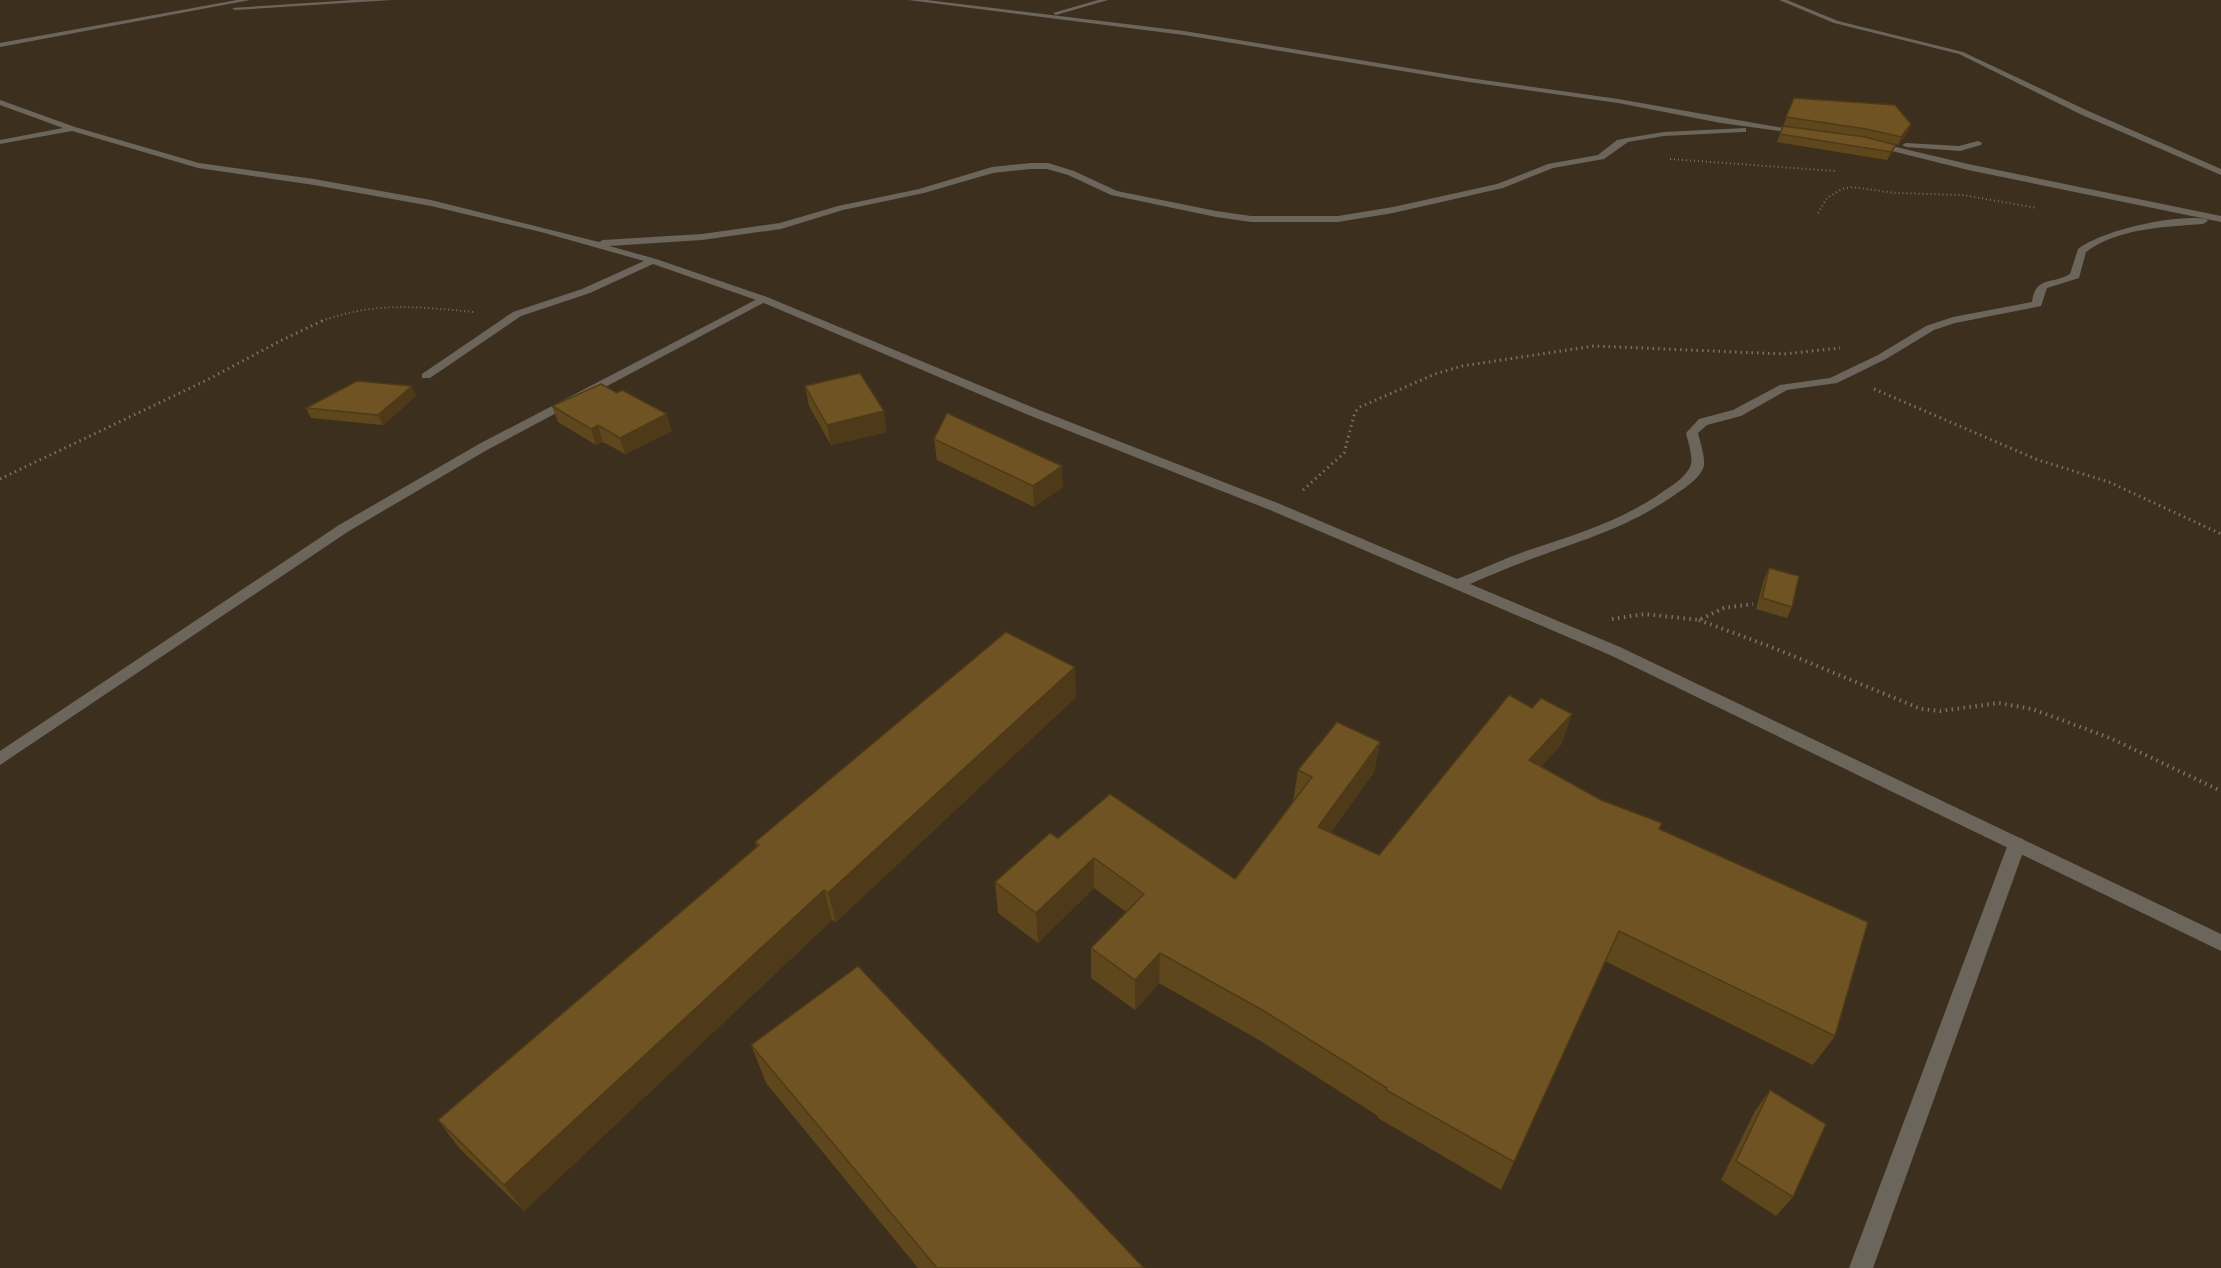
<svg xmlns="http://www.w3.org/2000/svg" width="2221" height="1268" font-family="Mulish,sans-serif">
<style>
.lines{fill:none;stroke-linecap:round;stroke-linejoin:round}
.path-far2{stroke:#7c7062;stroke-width:2;stroke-dasharray:1 3;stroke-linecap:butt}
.path-far1{stroke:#7c7062;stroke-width:3;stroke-dasharray:1.5 4;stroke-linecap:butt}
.path{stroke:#7c7062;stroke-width:4;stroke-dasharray:1.5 4.5;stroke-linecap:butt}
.service{fill:#6b655c;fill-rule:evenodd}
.minor{fill:#6b655c;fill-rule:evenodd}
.wall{fill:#5f471d}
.shaded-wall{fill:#4e3a18}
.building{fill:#6f5322;stroke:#4e3a18;stroke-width:1.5}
</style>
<rect width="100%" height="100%" fill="#3d2f1e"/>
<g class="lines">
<g class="path-far2">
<path d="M1670,159L1835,171"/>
<path d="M1818,213L1827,198L1842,189L1852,187L1895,193L1963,195L2037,208"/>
<path d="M322,321C376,301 419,307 474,312"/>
</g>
<g class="path-far1">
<path d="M1874,389L2038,460L2109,482L2221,534"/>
<path d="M0,479L207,380L282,340L326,319"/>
<path d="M1303,490L1344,453L1355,412L1360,407L1435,374L1462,366L1594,346L1784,354L1840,348"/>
</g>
<g class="path">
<path d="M1612,619L1645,614L1699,620L1724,608L1753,604"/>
<path d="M1699,620L1774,648L1921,709L1940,711L1999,703L2032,709L2110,738L2221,791"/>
</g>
<g class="service">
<path d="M763,296L768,299L767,301L487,450L349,531L0,765V751L339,525L479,444Z"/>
<path d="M2017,837L2023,839L2026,844L1873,1268H1849L2008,844L2011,839Z"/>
</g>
<g class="minor">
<path d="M237,0H250L0,47V43Z"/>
<path d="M353,0H392L235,10L232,8Z"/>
<path d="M908,0H927L1184,31L1469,78L1618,99L1806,132L1802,134L1721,123L1618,103L1469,82L1184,35Z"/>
<path d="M1098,0H1108L1056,15L1053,13Z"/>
<path d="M1779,0H1787L1838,21L1963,52L2086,110L2221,169V175L2080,114L1959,54L1834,23Z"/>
<path d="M0,100L75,127L199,163L314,179L431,200L599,242L603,240L702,234L780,223L838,206L919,189L992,167L1031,163H1048L1074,171L1117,191L1216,211L1251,216H1338L1393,207L1497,184L1548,164L1598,155L1617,140L1627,138L1664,132L1746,128V132H1743L1664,136L1628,142L1604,159L1553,168L1503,188L1393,213L1338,222H1251L1216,217L1111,195L1068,175L1047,169H1031L993,173L924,193L843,210L781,229L702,240L609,246L656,259L767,297L1039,410L1280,504L1457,579C1480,570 1503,559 1526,551C1574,535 1619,522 1661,493C1671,486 1683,479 1689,469C1695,461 1688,442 1686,433L1699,419L1733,410L1780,385L1830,378L1878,355L1926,326L1953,317L2032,302C2036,275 2052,285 2070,274L2078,249C2103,230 2175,214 2206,219L2208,221L2203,224C2164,227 2118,228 2086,252L2079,278L2047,288L2041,306L1955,323L1934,330L1886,359L1837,383L1787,390L1741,416L1707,425L1698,433C1700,442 1705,456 1704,465C1702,477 1685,488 1676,494C1627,528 1588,538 1534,558C1512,566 1491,575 1470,584L1620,647L2221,934V951L1610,655L1270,510L1031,416L759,301L653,264L590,293L521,316L430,378H422V374L513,312L582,289L644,261L541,232L431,206L314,185L198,168L72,131L0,144V140L63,128L0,105Z"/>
<path d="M1978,141L1982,143L1981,145L1960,151L1906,147L1902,145L1906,143L1959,146Z"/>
<path d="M1875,142L1968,164L2221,216V222L1968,170L1872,146V142Z"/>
</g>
</g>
<g class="wall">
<path d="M1794,98L1911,124L1908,132L1898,145L1893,144L1892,153L1887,160L1777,142Z"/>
<path d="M805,386L887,432L831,445L809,406Z"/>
<path d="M416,396L383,425L311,418L306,408Z"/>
<path d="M552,406L672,431L625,454L603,442L596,445L558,422Z"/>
<path d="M934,439L1063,487L1034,507L937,460Z"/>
<path d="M1769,568L1792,607L1787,618L1756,609L1764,579Z"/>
<path d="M1076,697L836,922L832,920L524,1211L459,1148L438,1120L756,847L755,842Z"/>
<path d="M1532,708L1572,714L1561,745L1541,766L1601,800L1659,829L1835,1036L1813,1065L1605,961L1514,1162L1501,1190L1378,1118V1116L1259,1040L1159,983L1135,1010L1091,978V948L1126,912L1094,888L1038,943L998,913L995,882L1058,838L1235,879L1293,801L1298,770L1380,742L1374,772L1331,832L1379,855Z"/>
<path d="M751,1045L1144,1268H918L766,1083Z"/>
<path d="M1770,1090L1793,1197L1776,1216L1721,1180L1755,1111Z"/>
</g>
<g class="shaded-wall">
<path d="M1911,124L1908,132L1898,145L1901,137Z"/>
<path d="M1896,145L1892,153L1887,160L1891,152Z"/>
<path d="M412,386L416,396L383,425L378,415Z"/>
<path d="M884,411L887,432L831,445L827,425Z"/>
<path d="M667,414L672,431L625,454L620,438Z"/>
<path d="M598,425L603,442L596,445L591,429Z"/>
<path d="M1062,466L1063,487L1034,507L1033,486Z"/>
<path d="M1075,667L1076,697L836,922L828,893Z"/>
<path d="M1572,714L1561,745L1519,791L1529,760Z"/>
<path d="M1380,742L1374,772L1313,857L1318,827Z"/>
<path d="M1094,858V888L1038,943L1036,913Z"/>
<path d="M824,890L832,920L524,1211L504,1185Z"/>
<path d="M1160,953L1159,983L1135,1010V980Z"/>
</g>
<g class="building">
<path d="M1794,98L1895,105L1911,124L1901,137L1866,129L1786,117Z"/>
<path d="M1783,126L1865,137L1896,145L1891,152L1780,134Z"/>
<path d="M860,373L884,411L827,425L805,386Z"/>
<path d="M357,381L412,386L378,415L306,408Z"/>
<path d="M601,384L617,393L622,390L667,414L620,438L598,425L591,429L552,406Z"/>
<path d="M947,413L1062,466L1033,486L934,439Z"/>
<path d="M1769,568L1799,576L1792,607L1762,598Z"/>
<path d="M1006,632L1075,667L828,893L824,890L504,1185L438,1120L759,845L755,842Z"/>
<path d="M1509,695L1532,708L1541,698L1572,714L1529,760L1601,800L1662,823L1659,829L1868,922L1835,1036L1619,931L1514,1162L1386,1090L1387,1088L1264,1011L1160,953L1135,980L1091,948L1144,894L1094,858L1036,913L995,882L1050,833L1058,838L1110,794L1235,879L1312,777L1298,770L1337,722L1380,742L1318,827L1379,855Z"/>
<path d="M858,966L1144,1268H937L751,1045Z"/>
<path d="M1770,1090L1826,1124L1793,1197L1736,1161Z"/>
</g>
</svg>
